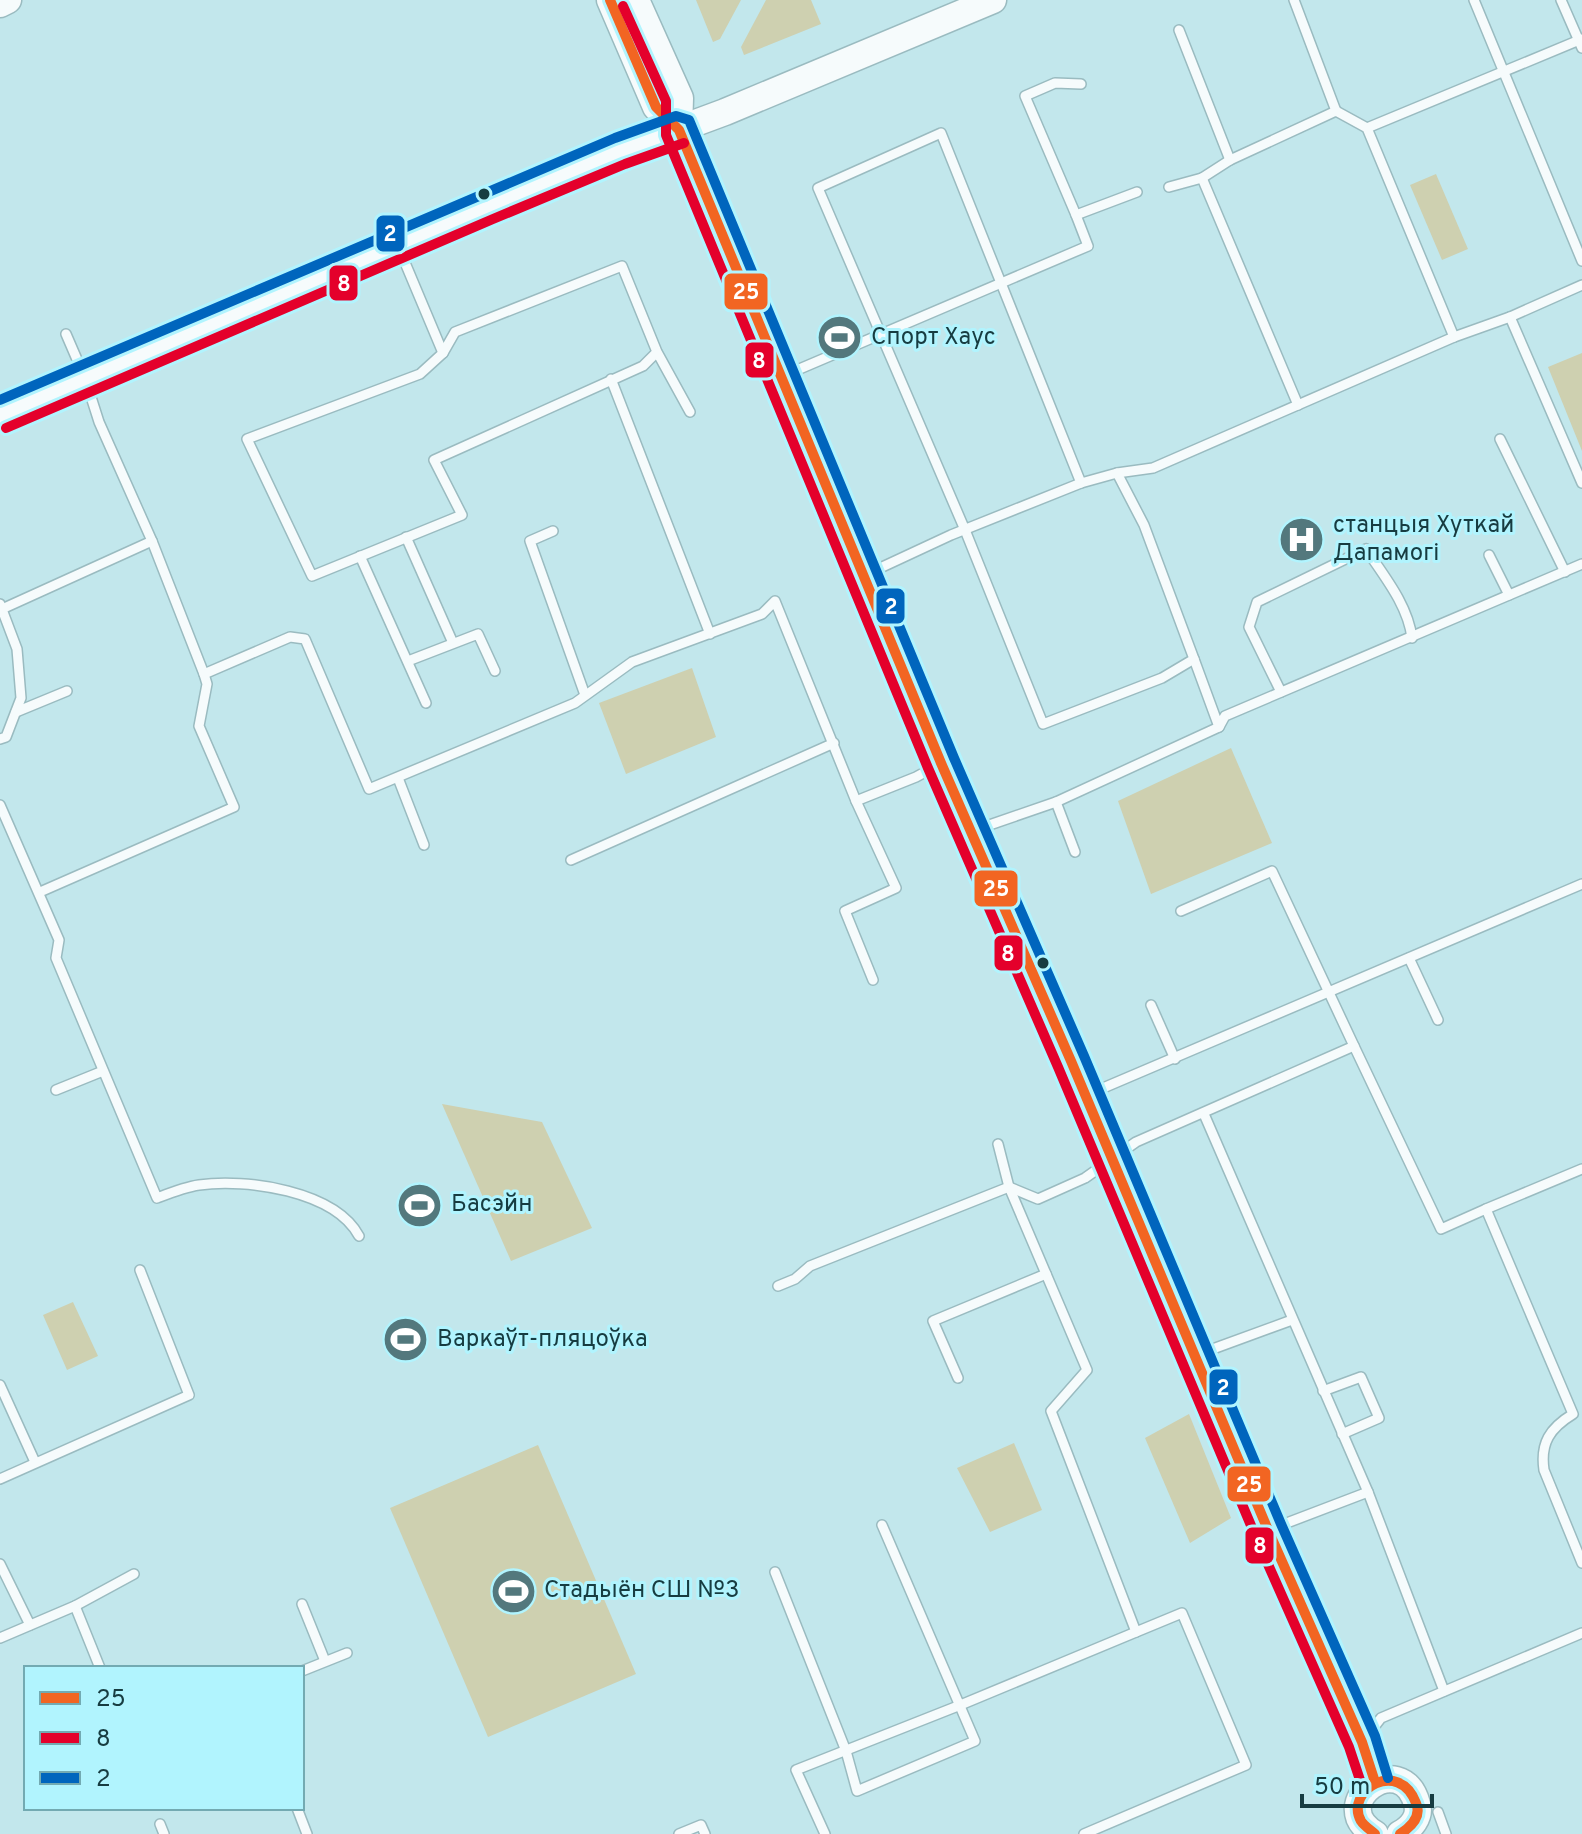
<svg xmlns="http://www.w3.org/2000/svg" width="1582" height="1834" font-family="Overpass,sans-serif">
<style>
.green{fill:#ced0b0}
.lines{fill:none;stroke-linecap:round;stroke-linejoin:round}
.service-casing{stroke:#9abbc0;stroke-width:12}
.secondary-casing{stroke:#9abbc0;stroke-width:29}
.service{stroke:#f6fbfc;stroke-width:9}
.secondary{stroke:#f6fbfc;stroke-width:26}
.bus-1-casing{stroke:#b1f4fe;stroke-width:16}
.bus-2-casing{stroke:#b1f4fe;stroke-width:16}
.bus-3-casing{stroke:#b1f4fe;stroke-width:16}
.bus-1{stroke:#f26522;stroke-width:10}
.bus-2{stroke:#e4002b;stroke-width:10}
.bus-3{stroke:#0065bd;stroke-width:10}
.bus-dot{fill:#173c41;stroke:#b1f4fe;stroke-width:3}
.labels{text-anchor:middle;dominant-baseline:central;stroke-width:6;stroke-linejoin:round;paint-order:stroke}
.poi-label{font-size:24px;fill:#173c41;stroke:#b1f4fe;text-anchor:start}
.line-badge{stroke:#b1f4fe;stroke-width:3}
.badge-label{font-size:22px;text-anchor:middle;font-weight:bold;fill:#fff}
</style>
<rect width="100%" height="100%" fill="#c2e7ec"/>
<g class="green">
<path d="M696,0H741L720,39L713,42Z"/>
<path d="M766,0H811L821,24L744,55L741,47Z"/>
<path d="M1436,174L1468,249L1442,260L1410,185Z"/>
<path d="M1582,353V451L1548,367Z"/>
<path d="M692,668L716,737L626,774L599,703Z"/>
<path d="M1231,748L1272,843L1151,894L1118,801Z"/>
<path d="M442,1104L542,1122L592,1228L511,1261Z"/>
<path d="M73,1302L98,1356L67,1370L43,1315Z"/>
<path d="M418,1320L428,1345L394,1360L383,1335Z"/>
<path d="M1189,1414L1231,1518L1190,1543L1145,1438Z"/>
<path d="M1014,1443L1042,1510L990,1532L957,1468Z"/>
<path d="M538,1445L636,1674L488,1737L390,1508Z"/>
</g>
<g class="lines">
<defs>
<g id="service">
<path d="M1294,0L1336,111"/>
<path d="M1474,0L1582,261"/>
<path d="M1561,0L1582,48"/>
<path d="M1179,30L1230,160"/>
<path d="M1367,128L1582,39"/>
<path d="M1202,178L1298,405"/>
<path d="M1169,187L1202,178L1230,160L1336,111L1367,128L1454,337"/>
<path d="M1076,215L1025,96L1055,83L1081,84"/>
<path d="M398,246L443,353"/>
<path d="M1510,317L1582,483"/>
<path d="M657,352L643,366L434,460L462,515L312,576L247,439L420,374L443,353L455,332L622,266L657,352L690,412"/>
<path d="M783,376L1088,246L1076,215L1137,192"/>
<path d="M611,379L710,634"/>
<path d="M1500,439L1565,572"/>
<path d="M1081,483L941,133L818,188L965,530L1043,724L1162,678L1194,659L1144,525L1117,473"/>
<path d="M553,531L530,541L585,695"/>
<path d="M406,537L453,643"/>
<path d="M152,541L204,674L290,637L305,639L369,789L575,703L632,662L762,614L775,601L856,801L896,888L845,911L873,980"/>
<path d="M1489,555L1509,595"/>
<path d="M360,556L426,703"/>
<path d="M865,575L951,535L1081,483L1117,473L1153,468L1454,337L1510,317L1582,285"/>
<path d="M0,604L17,649L21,698L6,737L0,739"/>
<path d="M2,609L152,541L99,422L85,378L66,334"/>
<path d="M1194,659L1219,727L1225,716L1582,564"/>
<path d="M408,661L478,634L495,671"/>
<path d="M1281,692L1249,627L1257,602L1366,549C1384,576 1408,605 1412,638"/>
<path d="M16,712L67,691"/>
<path d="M398,778L424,845"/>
<path d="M856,801L916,777L938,765"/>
<path d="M1056,802L1075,852"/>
<path d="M0,805L59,940L56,958L157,1198C170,1193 185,1187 199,1185C246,1178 335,1191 359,1236"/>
<path d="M972,831L1056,802L1219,727"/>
<path d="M571,860L834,743"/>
<path d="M40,892L234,807L199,726L207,684L204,674"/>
<path d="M1409,958L1438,1020"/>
<path d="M1151,1005L1175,1059"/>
<path d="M1354,1046L1441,1229L1486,1209L1573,1414C1550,1428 1540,1443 1544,1470L1582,1563"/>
<path d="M56,1090L103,1071"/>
<path d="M1089,1094L1582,884"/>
<path d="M1204,1114L1368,1492L1444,1691"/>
<path d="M998,1144L1009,1187L1087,1370L1051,1411L1136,1632L1182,1613L1246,1765L1084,1834"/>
<path d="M1486,1209L1582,1169"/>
<path d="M778,1286L795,1279L810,1266L1009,1187L1038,1199L1085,1178L1136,1142L1354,1046L1272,871L1181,911"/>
<path d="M1199,1354L1292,1320"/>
<path d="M958,1378L933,1321L1046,1274"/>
<path d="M0,1385L35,1462"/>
<path d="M1323,1391L1361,1377L1379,1418L1342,1434"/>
<path d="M0,1479L189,1395L140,1270"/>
<path d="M1271,1529L1368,1492"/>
<path d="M0,1564L30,1625"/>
<path d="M775,1572L846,1751L857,1791L975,1741L882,1525"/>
<path d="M302,1604L325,1661"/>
<path d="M75,1606L100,1668"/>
<path d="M0,1638L75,1606L134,1574"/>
<path d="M302,1671L347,1653"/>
<path d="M1364,1740L1381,1718L1582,1633"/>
<path d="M297,1808L307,1834"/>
<path d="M1438,1812L1446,1834"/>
<path d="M160,1824L164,1834"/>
<path d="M679,1834L701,1825L705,1834"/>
<path d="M825,1834L796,1770L958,1706L1136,1632"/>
</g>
<g id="secondary">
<path d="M610,0L656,107L679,130"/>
<path d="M636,0L680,98L679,130L941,763L1071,1061L1268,1530L1362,1742L1375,1782"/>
<path d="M0,4L8,0"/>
<path d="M0,415L488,206L620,151L725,112L993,0"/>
<path d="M1375,1834C1324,1804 1401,1746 1417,1804C1421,1817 1411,1828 1400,1834"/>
</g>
</defs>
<use href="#service" class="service-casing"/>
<use href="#secondary" class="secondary-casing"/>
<use href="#service" class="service"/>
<use href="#secondary" class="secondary"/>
<defs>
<g id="bus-1">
<path d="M610,0L656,107L679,130L941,763L1071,1061L1268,1530L1362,1742L1375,1782"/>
<path d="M1375,1834C1371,1830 1364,1826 1361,1821C1344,1790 1399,1758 1416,1803C1422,1817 1411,1827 1400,1834"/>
</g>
<g id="bus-2">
<path d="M623,6L666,101V135L928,768L1058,1067L1255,1535L1349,1747L1362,1786"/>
<path d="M6,428L493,219L625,164L684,143"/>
</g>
<path id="bus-3" d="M0,400L615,138L676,116L689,120L954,758L1084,1056L1281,1524L1375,1736L1388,1778"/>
</defs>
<use href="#bus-1" class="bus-1-casing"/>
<use href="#bus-2" class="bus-2-casing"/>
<use href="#bus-3" class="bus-3-casing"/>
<use href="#bus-1" class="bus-1"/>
<use href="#bus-2" class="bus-2"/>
<use href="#bus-3" class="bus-3"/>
</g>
<defs>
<symbol id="stadium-disc" viewBox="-11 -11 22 22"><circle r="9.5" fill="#53787d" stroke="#b1f4fe"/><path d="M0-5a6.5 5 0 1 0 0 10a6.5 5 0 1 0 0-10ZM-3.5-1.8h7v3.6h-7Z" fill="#fff"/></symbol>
<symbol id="hospital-disc" viewBox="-11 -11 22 22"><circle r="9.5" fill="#53787d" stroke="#b1f4fe"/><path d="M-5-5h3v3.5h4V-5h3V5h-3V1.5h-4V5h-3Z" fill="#fff"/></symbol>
</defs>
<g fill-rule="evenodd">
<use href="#stadium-disc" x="814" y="312" width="51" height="51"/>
<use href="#hospital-disc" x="1276" y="514" width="51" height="51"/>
<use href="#stadium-disc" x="394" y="1180" width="51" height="51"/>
<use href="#stadium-disc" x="380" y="1314" width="51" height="51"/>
<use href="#stadium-disc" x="488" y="1566" width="51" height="51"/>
</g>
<g class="bus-dot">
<circle cx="484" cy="194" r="7"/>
<circle cx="1043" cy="963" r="7"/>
</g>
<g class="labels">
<g class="poi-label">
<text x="871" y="338">Спорт Хаус</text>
<text x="1333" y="526">станцыя Хуткай<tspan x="1333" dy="28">Дапамогі</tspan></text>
<text x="451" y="1205">Басэйн</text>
<text x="437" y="1340">Варкаўт-пляцоўка</text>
<text x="544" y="1591">Стадыён СШ №3</text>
</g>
</g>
<g class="line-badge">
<rect x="375" y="214" width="31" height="39" rx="8" fill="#0065bd"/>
<rect x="328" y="264" width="31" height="38" rx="8" fill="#e4002b"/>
<rect x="723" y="272" width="46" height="39" rx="8" fill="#f26522"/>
<rect x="744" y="341" width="31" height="38" rx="8" fill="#e4002b"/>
<rect x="875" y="587" width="31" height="38" rx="8" fill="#0065bd"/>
<rect x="973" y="869" width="46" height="39" rx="8" fill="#f26522"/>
<rect x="993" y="934" width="31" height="38" rx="8" fill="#e4002b"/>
<rect x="1208" y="1368" width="31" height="38" rx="8" fill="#0065bd"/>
<rect x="1226" y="1465" width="46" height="38" rx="8" fill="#f26522"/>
<rect x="1244" y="1526" width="31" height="39" rx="8" fill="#e4002b"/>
</g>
<g class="badge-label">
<text x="390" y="241">2</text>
<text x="344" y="291">8</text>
<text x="746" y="299">25</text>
<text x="759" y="368">8</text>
<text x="891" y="614">2</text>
<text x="996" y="896">25</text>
<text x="1008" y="961">8</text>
<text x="1223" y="1395">2</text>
<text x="1249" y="1492">25</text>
<text x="1260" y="1553">8</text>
</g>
<rect x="24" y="1666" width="280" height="144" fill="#b1f4fe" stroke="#73aab2" stroke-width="2"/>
<rect x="40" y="1692" width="40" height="12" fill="#f26522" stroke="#73aab2" stroke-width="2"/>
<text x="96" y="1706" font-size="24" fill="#173c41">25</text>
<rect x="40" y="1732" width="40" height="12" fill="#e4002b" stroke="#73aab2" stroke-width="2"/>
<text x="96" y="1746" font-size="24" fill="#173c41">8</text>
<rect x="40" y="1772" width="40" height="12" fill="#0065bd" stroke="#73aab2" stroke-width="2"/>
<text x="96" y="1786" font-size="24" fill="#173c41">2</text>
<path d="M1302 1794v12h130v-12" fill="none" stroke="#173c41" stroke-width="4"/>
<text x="1314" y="1794" font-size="24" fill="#173c41" stroke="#b1f4fe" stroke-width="6" paint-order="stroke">50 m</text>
</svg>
